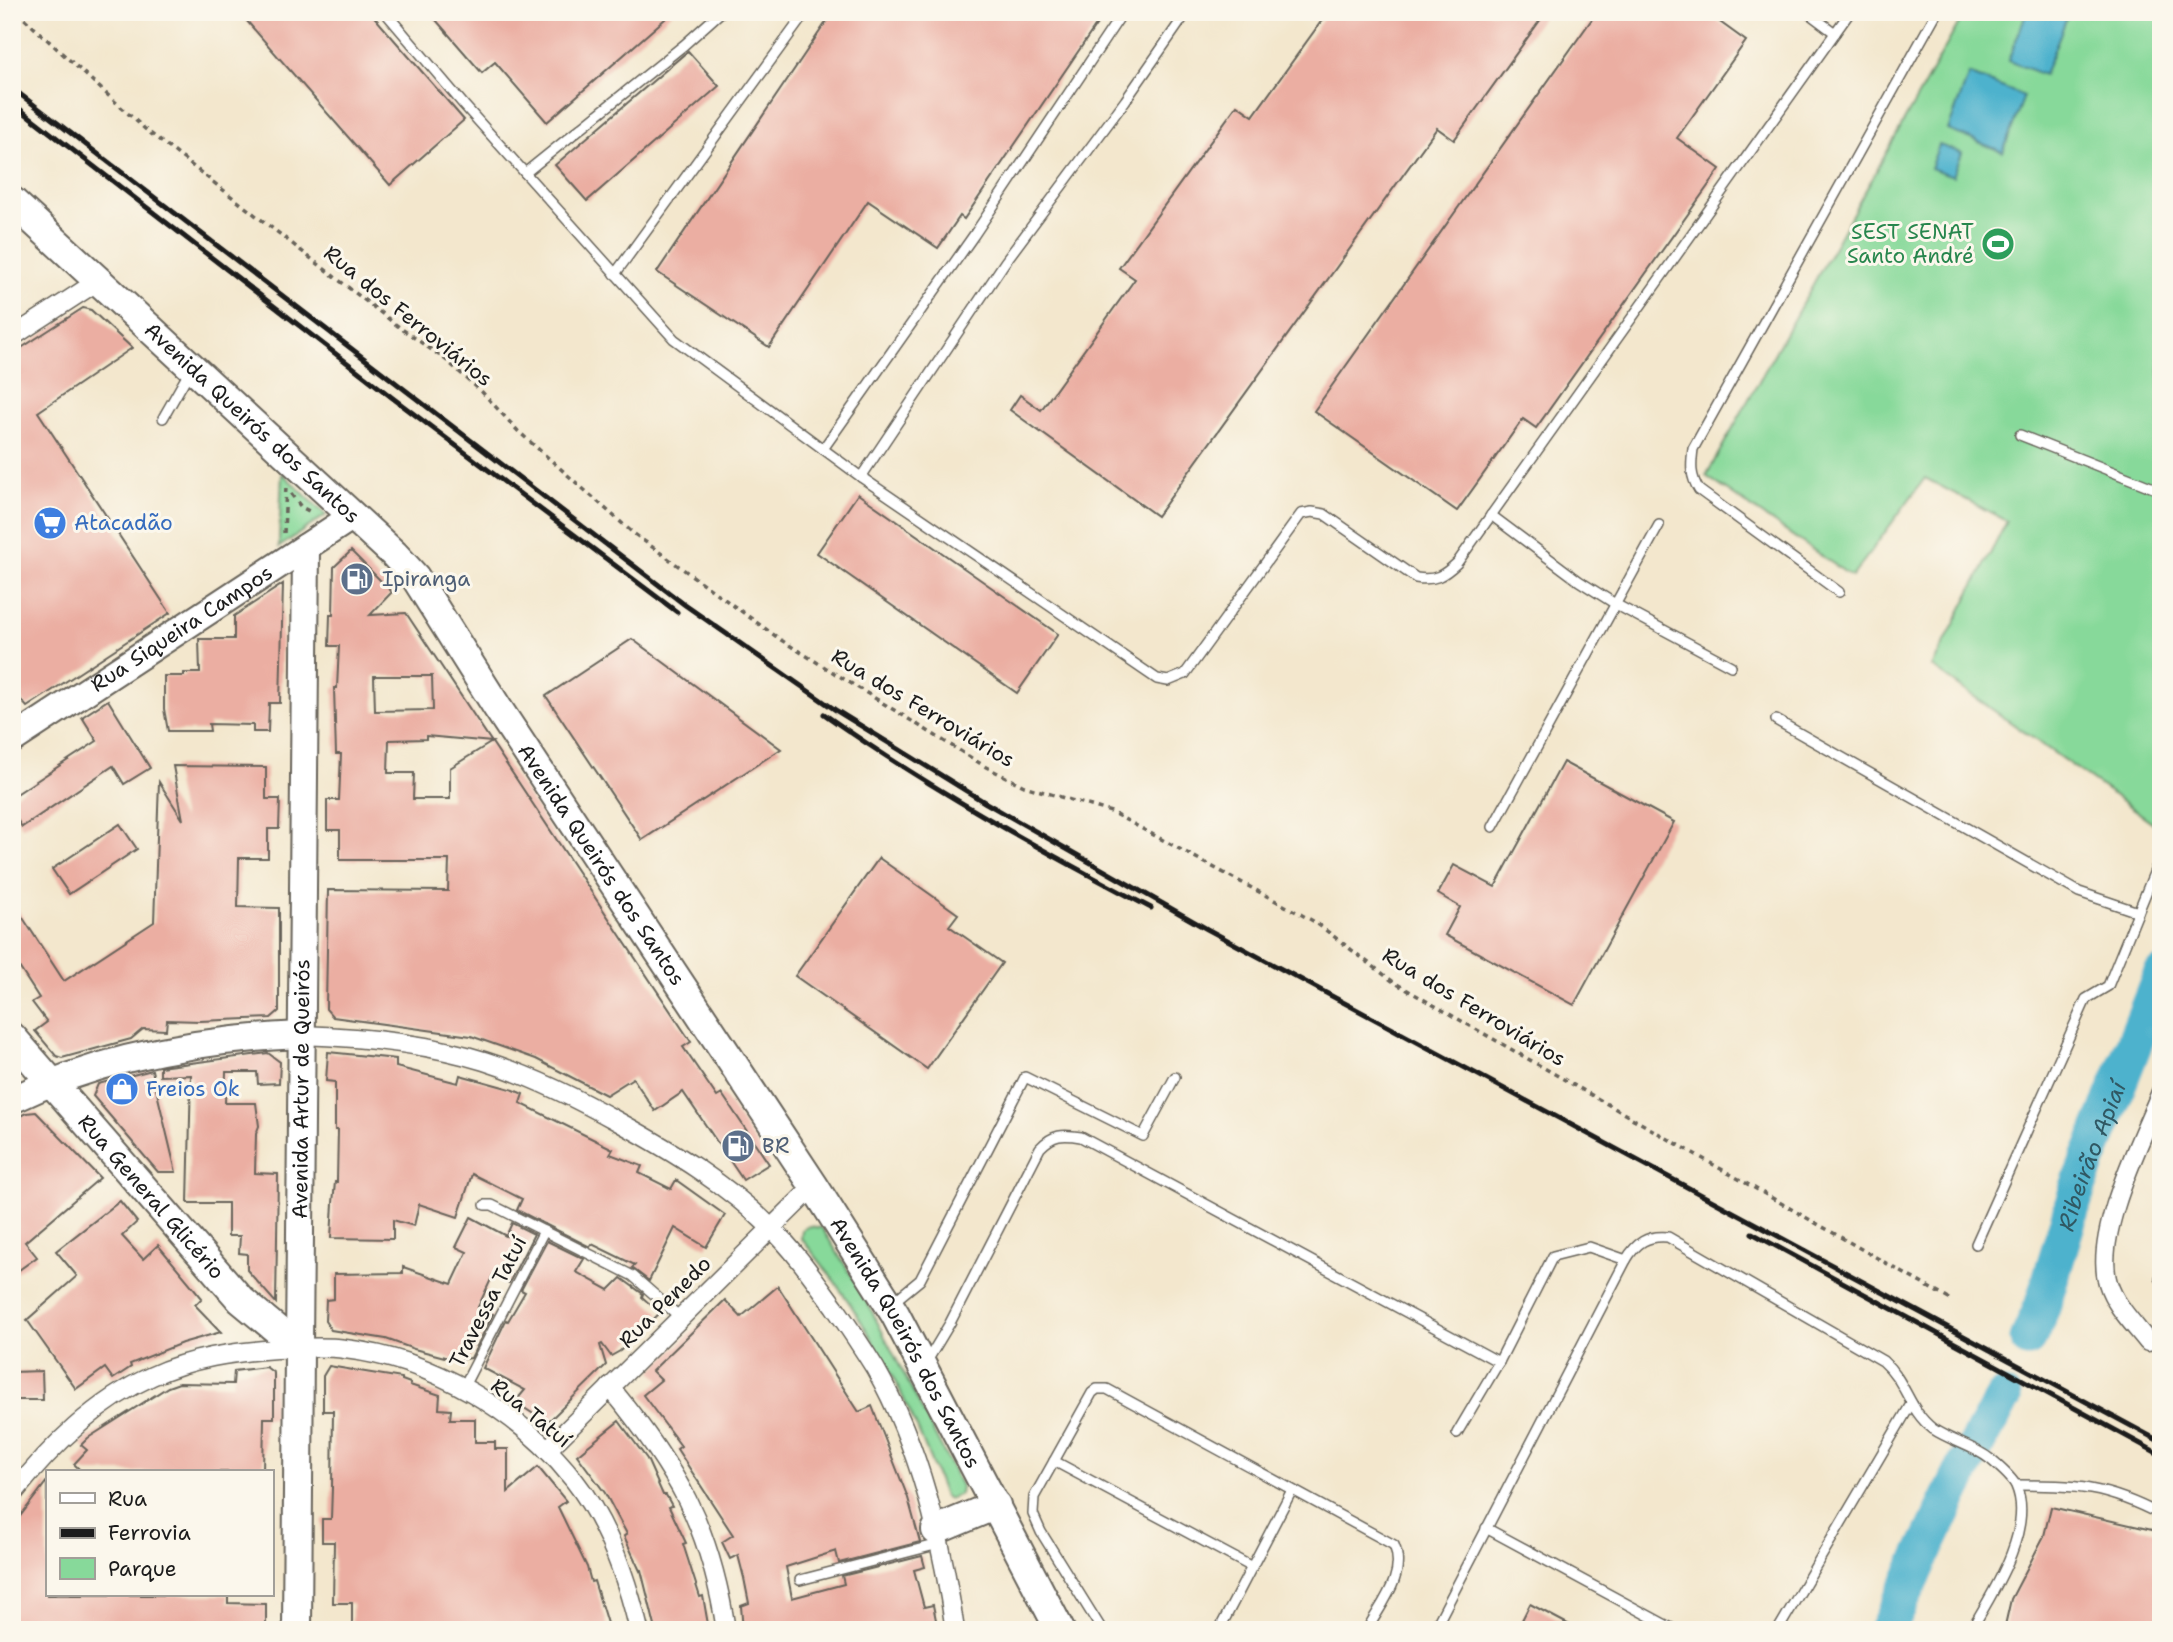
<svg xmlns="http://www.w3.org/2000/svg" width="2173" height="1642" font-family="'Shantell Sans',sans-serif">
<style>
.green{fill:#87d99a;stroke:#527a5b;stroke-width:2}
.water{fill:#4eb2cd;stroke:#356774;stroke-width:2}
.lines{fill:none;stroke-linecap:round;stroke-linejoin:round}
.river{stroke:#4eb2cd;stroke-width:37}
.building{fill:#ebaea2;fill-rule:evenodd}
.lane-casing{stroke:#67635a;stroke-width:12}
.street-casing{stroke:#67635a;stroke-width:21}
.secondary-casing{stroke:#67635a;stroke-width:30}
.primary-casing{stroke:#67635a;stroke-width:32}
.path{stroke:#67635a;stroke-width:3.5;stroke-dasharray:5 5;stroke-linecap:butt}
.lane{stroke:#fff;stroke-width:9}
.street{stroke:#fff;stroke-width:18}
.secondary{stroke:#fff;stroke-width:26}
.primary{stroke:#fff;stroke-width:28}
.rail{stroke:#1c1c1c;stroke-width:5}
.labels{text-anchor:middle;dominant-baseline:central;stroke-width:6;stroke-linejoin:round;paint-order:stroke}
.leisure-label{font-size:21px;fill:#27864d;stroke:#fbf7ec;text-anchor:end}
.street-label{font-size:21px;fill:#1c1c1c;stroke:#fbf7ec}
.shop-label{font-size:21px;fill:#366cbe;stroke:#fbf7ec;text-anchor:start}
.service-label{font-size:21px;fill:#4e5e75;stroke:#fbf7ec;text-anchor:start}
.water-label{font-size:23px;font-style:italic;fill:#305863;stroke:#fbf7ec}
</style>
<rect width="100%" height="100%" fill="#fbf7ec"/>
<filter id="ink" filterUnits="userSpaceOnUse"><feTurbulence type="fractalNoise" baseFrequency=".0143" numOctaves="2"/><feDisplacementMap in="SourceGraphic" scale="14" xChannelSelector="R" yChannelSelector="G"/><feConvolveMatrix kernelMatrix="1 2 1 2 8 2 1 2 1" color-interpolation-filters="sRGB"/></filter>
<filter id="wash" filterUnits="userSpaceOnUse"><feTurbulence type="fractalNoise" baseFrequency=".00686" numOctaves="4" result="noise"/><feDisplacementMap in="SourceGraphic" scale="28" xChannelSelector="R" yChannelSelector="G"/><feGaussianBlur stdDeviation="1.57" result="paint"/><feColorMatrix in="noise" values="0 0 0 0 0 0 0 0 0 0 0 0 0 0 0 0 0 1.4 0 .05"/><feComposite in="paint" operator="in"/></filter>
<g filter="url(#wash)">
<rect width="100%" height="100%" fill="#f3e7cd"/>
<g class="green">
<path d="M1965,12H2161L2159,827L1932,667L2007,521L1925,478L1852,577L1706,476Z"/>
<path d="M282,473L326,515L279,547V540Z"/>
<path d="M809,1226L822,1228L863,1294L961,1486L960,1494L949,1499L944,1496C911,1403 865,1314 801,1238L802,1230Z"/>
</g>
<g class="water">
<path d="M2027,12H2069L2044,75L2008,61Z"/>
<path d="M1969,74L2024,96L2003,152L1948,130Z"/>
<path d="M1939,145L1962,153L1953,176L1930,168Z"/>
</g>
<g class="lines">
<g class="river">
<path id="s1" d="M2028,1339L2042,1307L2078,1187L2161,975"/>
<path d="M1887,1630L1966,1464L2003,1398"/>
</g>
</g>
<g id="blocks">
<g class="building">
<path d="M239,12H370L464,120L390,185Z"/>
<path d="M429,12H673L547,122L495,62L482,73Z"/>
<path d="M833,12H1105L964,219L960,216L938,248L868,201L769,347L657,272Z"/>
<path d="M1328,12H1546L1454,140L1437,128L1157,516L1010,410L1020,395L1041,410L1135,279L1119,268L1237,105L1253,116Z"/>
<path d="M1597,12H1706L1746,41L1677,138L1720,169L1536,428L1523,419L1457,511L1314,411Z"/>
<path d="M688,51L719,86L587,201L555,165Z"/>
<path d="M83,308L91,310L132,348L38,412L170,613L27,707L12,690V354Z"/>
<path d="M858,494L1058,634L1017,693L817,553Z"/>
<path d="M351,551L392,592L370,615L406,613L691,1042L683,1047L717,1097L722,1094L769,1164L743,1180L683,1092L655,1111L633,1078L606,1095L536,1059L471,1036L333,1017L326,1009L328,890L448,891L449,860H340V830H327V800H339L341,754H336L334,688H337L339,646H329L330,615H333L334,567ZM374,676H432L433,710L375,711ZM426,736L492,742L450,768V799H413L414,773H388L389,740L426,739Z"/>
<path d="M283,584L280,703H269L268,732H253V725L209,724L210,731H168L164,709V676H184V673H200L199,639H234V616Z"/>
<path d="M632,639L781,749L642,840L546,696Z"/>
<path d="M108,700L150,768L124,784L113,766L22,827L12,812V797L97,741L82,717Z"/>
<path d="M1563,762L1674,822L1574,1005L1445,935L1460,907L1438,894L1454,865L1495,887Z"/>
<path d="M173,766L266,767V799H280L279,829H268V858H239L238,907L279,908V1011L271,1018L200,1021L167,1020L166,1030L143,1029L131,1039L62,1058L56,1056L35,1031L47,1022L32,1002L39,998L12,956V901L64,981L154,922L159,782L183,820Z"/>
<path d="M120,824L137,849L69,894L52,869Z"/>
<path d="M879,858L958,914L949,926L1002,963L927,1069L795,976Z"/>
<path d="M328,1052L396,1059V1067L458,1083L460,1075L514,1090L523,1094L520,1103L613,1149L610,1154L642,1166L639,1173L671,1189L676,1180L725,1215L706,1247L675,1228L649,1281L632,1268L635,1265L592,1244L590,1247L517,1210L522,1199L472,1174L458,1217L419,1204L414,1226L393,1220V1239L331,1238L333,1203L335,1182H337L338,1130H335V1082L326,1081Z"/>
<path d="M268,1053L280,1062L279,1083L258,1084L257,1072H226L225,1103H256L259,1126L256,1134L255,1173L278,1174L276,1303L247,1270V1254L239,1253L240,1236H228V1203H188L191,1075L160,1076V1067Z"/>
<path d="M152,1070L158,1097L176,1172H158L93,1096L98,1084Z"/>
<path d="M36,1112L100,1178L25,1242L37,1257L12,1275V1120L26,1113Z"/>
<path d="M120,1201L137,1222L122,1236L143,1259L158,1245L202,1298L195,1305L221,1332L182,1343L130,1364L131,1367L113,1379L105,1368L76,1389L27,1320L77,1276L56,1251Z"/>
<path d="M471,1217L506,1236L512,1223L534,1234L509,1283L493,1275L478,1307L493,1314L471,1358L456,1360L414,1349L386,1339L331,1330L325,1321L326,1300L334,1299V1274L403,1273V1267L452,1284L467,1252L456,1247Z"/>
<path d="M547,1241L584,1259L576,1272L609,1290L621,1278L643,1294L642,1297L660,1313L620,1351L611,1356L602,1344L600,1345L606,1365L550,1420H543L515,1402L525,1390L483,1368L506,1320L508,1321L525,1292L521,1290Z"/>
<path d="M778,1286L859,1412L872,1406L908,1498L920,1542L839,1563L836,1551L786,1567L792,1598L844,1584L842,1576L922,1556L925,1567L914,1570L924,1607L933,1605L938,1630H743L741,1606L749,1603L744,1578L738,1555L730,1559L722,1542L733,1535L677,1449L681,1446L643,1395L661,1380L652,1371L725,1300L741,1317Z"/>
<path d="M329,1366L402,1378V1380L410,1383V1385L440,1395L439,1409L451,1410L450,1419H475V1442H495V1449H508V1492L538,1467L566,1501L558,1507L587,1567L591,1582L594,1581L609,1630L352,1628V1603H333L334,1542H322V1519H331L332,1488L333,1411H323V1376Z"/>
<path d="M266,1367L274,1373V1418H264L263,1472H82L74,1464L87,1450L81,1445L88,1438L168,1387L179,1383L233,1384L234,1371Z"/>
<path d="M42,1371L43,1400H12V1372Z"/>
<path d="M619,1421L647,1459L663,1495H666L672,1506L669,1507L686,1543L683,1544L700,1597L703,1596L709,1630H656L641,1570L640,1571L624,1536L627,1534L605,1493L577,1455Z"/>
<path d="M47,1481V1595H228V1603L266,1604V1630H34L12,1624V1527Z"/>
<path d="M2051,1507L2161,1532V1630H2004L2011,1599L2044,1536Z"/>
<path d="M1530,1604L1579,1630H1517Z"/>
</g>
</g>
</g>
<g filter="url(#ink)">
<use href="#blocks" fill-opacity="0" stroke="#67635a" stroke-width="2"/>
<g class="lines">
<defs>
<g id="lane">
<path d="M385,12L464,105L674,339L861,477L1157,679L1168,681L1185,674L1301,514L1312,512L1324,514L1416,578C1435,581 1443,576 1457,563L1850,12"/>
<path d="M1807,12L1835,33"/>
<path d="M525,173L684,45L721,12"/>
<path d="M615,274L806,12"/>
<path d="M163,418L191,369"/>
<path d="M2020,435L2161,491"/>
<path d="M823,449L974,235L1123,12"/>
<path d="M861,477L1005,262L1125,101L1187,12"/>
<path d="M1491,515L1579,581L1617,605L1731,666"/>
<path d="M1839,592L1699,490C1690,476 1691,465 1693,449L1937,12"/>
<path d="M1776,720L2079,892L2138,912"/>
<path d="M1493,827L1659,525"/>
<path d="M485,1205H492L633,1276L681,1318"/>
<path d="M1976,1244L2086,999L2108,986L2161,856"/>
<path d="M2160,1278L2161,1277"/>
<path d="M892,1303L920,1280L1025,1077L1143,1136L1175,1077"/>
<path d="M2148,1342L2161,1352"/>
<path d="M926,1363L950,1323L1040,1148C1053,1134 1063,1134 1081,1137L1499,1362"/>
<path d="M463,1388L544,1231"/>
<path d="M1457,1433L1499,1362L1553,1256L1589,1247L1626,1260"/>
<path d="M1054,1461L1252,1567"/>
<path d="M2016,1485C2077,1485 2106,1486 2161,1515"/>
<path d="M1486,1528L1675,1630"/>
<path d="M800,1580L939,1544"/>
<path d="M1102,1630L1041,1532L1033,1514L1034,1497L1092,1393L1097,1389H1107L1394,1545C1407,1575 1381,1604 1367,1630"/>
<path d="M1219,1630L1292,1490"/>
<path d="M1269,1630L1277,1628L1285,1630"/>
<path d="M1434,1630L1626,1260C1636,1243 1647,1235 1668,1237L1883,1361C1907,1382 1908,1410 1933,1429C1951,1441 1974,1446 1990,1459C1997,1465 2012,1477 2016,1486C2035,1529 1992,1594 1971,1630"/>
<path d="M1778,1630L1911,1404"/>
</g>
<g id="street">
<path d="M12,337L98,281"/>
<path d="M301,1035C362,1037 427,1043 484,1061C532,1076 576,1098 619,1122C672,1151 728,1185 771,1228C795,1251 814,1279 834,1306C848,1326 862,1347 875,1368C920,1447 942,1540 955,1630"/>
<path d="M2148,1342C2134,1324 2115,1306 2108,1283C2093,1234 2142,1139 2161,1092"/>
<path d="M610,1387C677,1469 710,1525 726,1630"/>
<path d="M547,1450L814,1186"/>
<path d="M12,1495C50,1447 95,1402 152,1376C191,1358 233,1352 276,1349C299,1348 322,1346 345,1349C432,1359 520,1411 574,1480C607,1522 627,1579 639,1630"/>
</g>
<g id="secondary">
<path id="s2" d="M12,740L353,516"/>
<path d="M12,1100C103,1056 201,1039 301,1035"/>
<path id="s3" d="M299,1348L306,547"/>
</g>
<g id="primary">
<path id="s4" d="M12,201L394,554L415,577L497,707L814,1186L895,1314L1060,1630"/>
<path id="s5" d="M12,1037L241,1300L299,1348L297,1630"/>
<path d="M936,1530L996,1505"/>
</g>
</defs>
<use href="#lane" class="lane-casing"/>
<use href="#street" class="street-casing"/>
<use href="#secondary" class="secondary-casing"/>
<use href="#primary" class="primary-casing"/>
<g class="path">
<path d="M17,12L145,129L399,327L446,360L482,392L518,431L633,533L781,640L986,767L1024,786L1111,812L1315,922L1395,983L1949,1299"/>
<path d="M291,494L301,507L311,512"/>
<path d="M284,533L286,485"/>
</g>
<use href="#lane" class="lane"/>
<use href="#street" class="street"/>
<use href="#secondary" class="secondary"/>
<use href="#primary" class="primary"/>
<g class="rail">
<path d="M12,88L685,605L837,711L986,803L1207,929L2161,1442"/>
<path d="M12,103L394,399L677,612"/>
<path d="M824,714C927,787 1039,849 1151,908"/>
<path d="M1752,1233L2161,1455"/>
</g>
</g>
</g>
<defs>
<symbol id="stadium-disc" viewBox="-11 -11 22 22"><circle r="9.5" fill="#2e9e5b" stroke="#fbf7ec"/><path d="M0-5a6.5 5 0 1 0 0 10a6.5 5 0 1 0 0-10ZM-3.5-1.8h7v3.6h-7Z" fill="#fff"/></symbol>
<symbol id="supermarket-disc" viewBox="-11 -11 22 22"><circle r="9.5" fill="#3f7fe0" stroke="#fbf7ec"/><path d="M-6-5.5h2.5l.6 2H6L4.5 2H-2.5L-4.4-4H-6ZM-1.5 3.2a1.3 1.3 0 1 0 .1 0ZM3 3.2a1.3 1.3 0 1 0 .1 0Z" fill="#fff"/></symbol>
<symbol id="fuel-disc" viewBox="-11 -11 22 22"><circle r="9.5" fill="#5c6f8a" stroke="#fbf7ec"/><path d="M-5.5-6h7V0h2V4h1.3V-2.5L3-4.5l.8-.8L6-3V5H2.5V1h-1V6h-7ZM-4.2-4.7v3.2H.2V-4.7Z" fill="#fff"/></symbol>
<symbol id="shop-disc" viewBox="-11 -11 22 22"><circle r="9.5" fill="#3f7fe0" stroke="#fbf7ec"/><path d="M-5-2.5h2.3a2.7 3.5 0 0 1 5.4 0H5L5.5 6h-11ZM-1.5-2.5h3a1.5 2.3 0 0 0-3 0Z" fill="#fff"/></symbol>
</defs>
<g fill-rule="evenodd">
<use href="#stadium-disc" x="1979" y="225" width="38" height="38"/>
<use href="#supermarket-disc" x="31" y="504" width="38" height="38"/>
<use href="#fuel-disc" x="338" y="560" width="38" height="38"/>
<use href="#shop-disc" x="103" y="1070" width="38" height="38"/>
<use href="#fuel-disc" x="719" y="1127" width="38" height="38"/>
</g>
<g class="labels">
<g class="leisure-label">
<text x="1974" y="232">SEST SENAT<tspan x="1974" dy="24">Santo André</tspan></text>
</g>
<g class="street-label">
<text transform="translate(408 316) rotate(39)">Rua dos Ferroviários</text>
<text stroke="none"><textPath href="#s4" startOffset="327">Avenida Queirós dos Santos</textPath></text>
<text stroke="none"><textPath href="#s2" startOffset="203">Rua Siqueira Campos</textPath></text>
<text transform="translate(923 708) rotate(31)">Rua dos Ferroviários</text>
<text stroke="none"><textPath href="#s4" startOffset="894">Avenida Queirós dos Santos</textPath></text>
<text transform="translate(1474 1007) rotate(31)">Rua dos Ferroviários</text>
<text stroke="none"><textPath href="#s3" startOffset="259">Avenida Artur de Queirós</textPath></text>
<text stroke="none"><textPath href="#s5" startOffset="212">Rua General Glicério</textPath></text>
<text transform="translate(488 1302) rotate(-63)">Travessa Tatuí</text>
<text transform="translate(665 1302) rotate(-45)">Rua Penedo</text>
<text stroke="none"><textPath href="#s4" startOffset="1461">Avenida Queirós dos Santos</textPath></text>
<text transform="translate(531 1413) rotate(39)">Rua Tatuí</text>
</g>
<g class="shop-label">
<text x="74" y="523">Atacadão</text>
<text x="146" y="1089">Freios Ok</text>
</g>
<g class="service-label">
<text x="382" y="579">Ipiranga</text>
<text x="762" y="1146">BR</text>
</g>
<g class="water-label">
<text stroke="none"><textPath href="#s1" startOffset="194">Ribeirão Apiaí</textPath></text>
</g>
</g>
<rect width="2173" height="1642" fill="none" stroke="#fbf7ec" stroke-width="42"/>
<rect x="46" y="1470" width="228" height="126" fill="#fbf7ec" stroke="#a29f99" stroke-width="2"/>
<rect x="60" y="1493" width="35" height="10" fill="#ffffff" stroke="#a29f99" stroke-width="2"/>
<text x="108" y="1506" font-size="21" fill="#1c1c1c">Rua</text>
<rect x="60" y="1528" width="35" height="10" fill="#1c1c1c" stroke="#a29f99" stroke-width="2"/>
<text x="108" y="1540" font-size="21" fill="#1c1c1c">Ferrovia</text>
<rect x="60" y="1558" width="35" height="21" fill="#87d99a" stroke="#a29f99" stroke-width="2"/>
<text x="108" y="1576" font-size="21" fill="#1c1c1c">Parque</text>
</svg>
